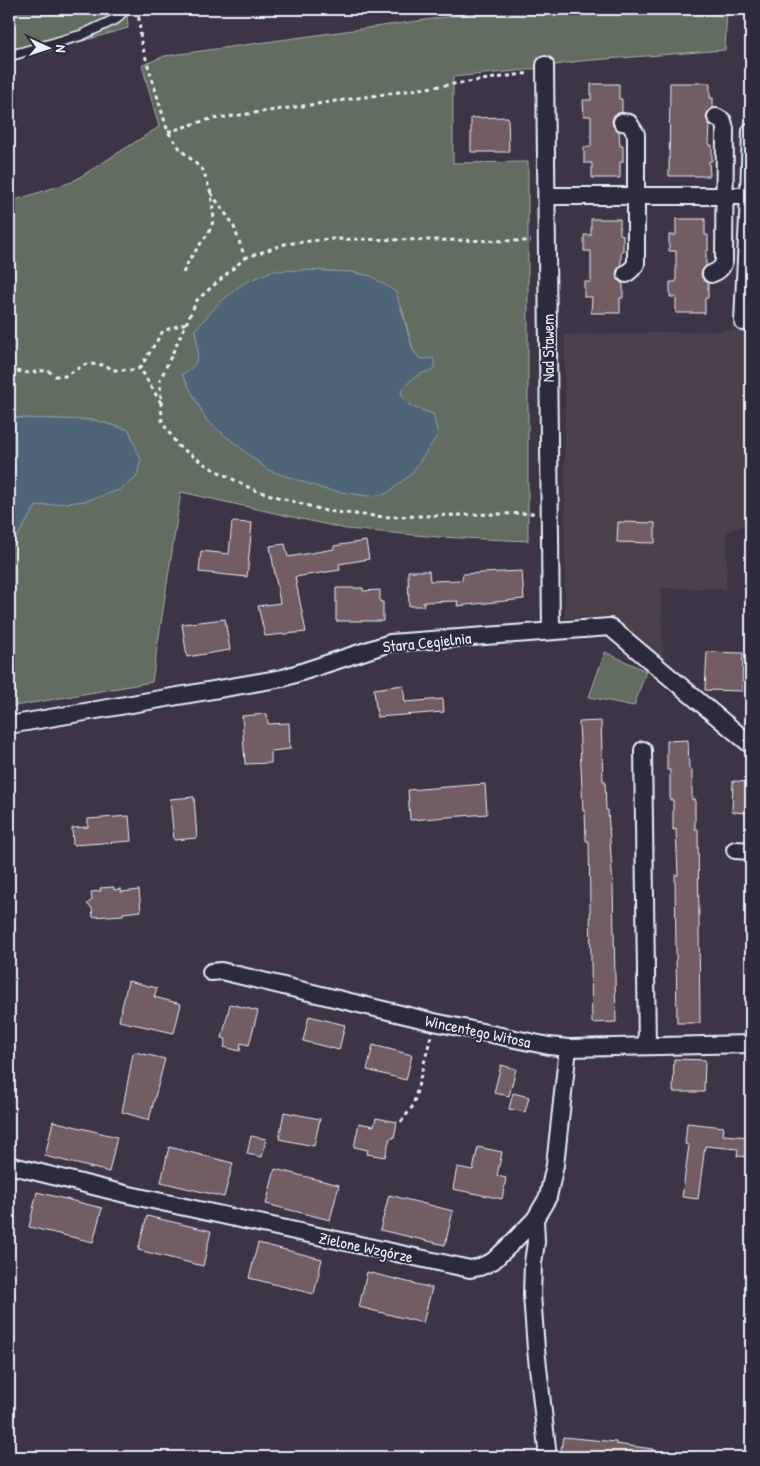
<svg xmlns="http://www.w3.org/2000/svg" width="760" height="1466" font-family="'Patrick Hand',sans-serif">
<style>
.built{fill:#4d404e}
.green{fill:#636c60;stroke:#a6aeac;fill-rule:evenodd}
.water{fill:#4d6576;stroke:#8b9daa}
.building{fill:#735b64;stroke:#e8f1f8}
.lines{fill:none;stroke-linecap:round;stroke-linejoin:round}
.service-casing{stroke:#e8f1f8;stroke-width:12}
.minor-casing{stroke:#e8f1f8;stroke-width:20}
.path{stroke:#e8f1f8;stroke-width:3;stroke-dasharray:4 4;stroke-linecap:butt}
.service{stroke:#2f2a3d;stroke-width:9}
.minor{stroke:#2f2a3d;stroke-width:16}
.labels{text-anchor:middle;dominant-baseline:central;stroke-width:4;stroke-linejoin:round;paint-order:stroke}
.street-label{font-size:16px;fill:#e8f1f8;stroke:#2f2a3d}
</style>
<rect width="100%" height="100%" fill="#3d3445"/>
<filter id="ink" filterUnits="userSpaceOnUse"><feTurbulence type="fractalNoise" baseFrequency=".02" numOctaves="2"/><feDisplacementMap in="SourceGraphic" scale="10" xChannelSelector="R" yChannelSelector="G"/><feConvolveMatrix kernelMatrix="1 2 1 2 8 2 1 2 1" color-interpolation-filters="sRGB"/></filter>
<g filter="url(#ink)">
<path class="built" d="M751,330V523L727,532L726,588H661L663,660L612,616L565,618V335Z"/>
<g class="green">
<path d="M9,9H127L128,28L9,62Z"/>
<path d="M504,9H727L725,50L580,61L526,70L453,77V163L528,162V541L438,537L346,529L181,492L152,682L9,707V550L36,506L55,504L140,460L129,430L94,420L15,418L9,420V202L72,182L159,127L142,65L165,56ZM304,270L351,272L371,276L402,308L413,350L420,359L423,372L412,378L401,392C406,408 419,409 433,414L220,430L207,421L183,375C203,363 198,351 195,330Z"/>
<path d="M605,652L646,671L634,706L589,697Z"/>
</g>
<g class="water">
<path d="M304,270L351,272L371,276L396,292L413,350L420,359L433,358L435,365L432,371C417,373 410,380 401,392C406,408 419,409 433,414L438,435L410,475L386,494L368,496L327,490L268,470L207,421L182,374C203,365 198,349 195,330L219,303L244,283L272,271Z"/>
<path d="M15,418L94,420L129,430L141,460L136,478L119,490L86,501L36,506L9,550V420Z"/>
</g>
<g class="building">
<path d="M670,83H710V98H713V108L708,112L706,117L710,125L709,145H712V161H709L710,176H669Z"/>
<path d="M591,84H619V99H622V112L614,115L612,121L613,126L619,131L620,146H623V162H620V178H592V163H584V147H591V116H584L583,100H591Z"/>
<path d="M508,117L509,152H471V118Z"/>
<path d="M591,219H620V234L623,235V251H621V265L617,270L616,275L619,281L623,284V298H620V313H591L592,297H584V282H591V251H584V235H591Z"/>
<path d="M676,219H705V235H708V251H706V266L701,273L702,278L708,283V298H705V313H676V297H670V282H676V251H669V235H676Z"/>
<path d="M232,522L252,523L247,577L199,572L201,551L229,554Z"/>
<path d="M618,522L655,523V543L617,542Z"/>
<path d="M366,541L369,559L339,564L340,570L295,577L306,632L265,636L258,606L280,603L270,546L285,544L288,557L334,549V546Z"/>
<path d="M408,571H429L430,581L462,580L463,574L522,571L524,599L457,606L458,601L423,602L424,606H409Z"/>
<path d="M336,588H363V591L380,590V602H383V621H336Z"/>
<path d="M225,619L230,650L187,657L182,624Z"/>
<path d="M707,652L743,653L742,691L705,690Z"/>
<path d="M403,685L405,702L443,699L444,712L377,717L374,689Z"/>
<path d="M267,714L268,724L289,723L290,749L271,751V763L245,764L242,716Z"/>
<path d="M601,721L603,781H605L606,810H608L613,887L616,1022L592,1023L589,841H586L585,811H583L579,722Z"/>
<path d="M688,740L689,769L692,770V800L695,799V829H698L700,1023H677L675,875H678L676,829L673,830V800H670V770H667V741Z"/>
<path d="M733,781L749,782L748,790H751V813L732,812Z"/>
<path d="M485,784L487,814L410,820L408,790Z"/>
<path d="M194,797L197,838L174,840L170,799Z"/>
<path d="M129,816L131,841L73,845L72,828L88,827V819Z"/>
<path d="M114,887V890L121,889V892L139,890L141,911L123,913V915L93,917L92,908L87,904L92,900L91,892L101,891L100,888Z"/>
<path d="M128,981L157,988L154,997L181,1004L174,1033L119,1021Z"/>
<path d="M230,1004L258,1011L249,1045L241,1043L240,1051L224,1047L226,1039L222,1038Z"/>
<path d="M309,1016L345,1025L339,1050L303,1041Z"/>
<path d="M373,1045L412,1055L406,1080L367,1070Z"/>
<path d="M135,1052L165,1059L149,1120L122,1112L133,1054H134Z"/>
<path d="M674,1059L705,1060L704,1092H673Z"/>
<path d="M501,1065L516,1069L509,1096L494,1093Z"/>
<path d="M513,1093L529,1097L525,1112L509,1109Z"/>
<path d="M284,1112L320,1119L314,1146L279,1139Z"/>
<path d="M376,1118L397,1122L394,1138H390L385,1157L367,1154L368,1150L354,1147L359,1123L374,1126Z"/>
<path d="M53,1121L117,1137L109,1172L45,1156Z"/>
<path d="M687,1123L724,1127L723,1135L751,1137V1157L737,1156L738,1149L705,1146L698,1199L682,1197L689,1145L685,1144Z"/>
<path d="M251,1136L266,1139L262,1157L247,1154Z"/>
<path d="M169,1147L233,1163L224,1197L161,1182Z"/>
<path d="M478,1147L502,1152L497,1176L506,1178L502,1199L453,1189L457,1167L473,1170Z"/>
<path d="M275,1169L339,1185L330,1220L266,1204Z"/>
<path d="M37,1192L102,1208L93,1242L29,1227Z"/>
<path d="M389,1195L453,1211L445,1245L380,1230Z"/>
<path d="M147,1216L211,1231L203,1266L138,1250Z"/>
<path d="M258,1243L322,1259L314,1294L249,1278Z"/>
<path d="M367,1272L432,1288L423,1323L359,1307Z"/>
<path d="M563,1437L616,1442V1444L653,1449V1457H574L560,1456Z"/>
</g>
<g class="lines">
<defs>
<path id="service" d="M9,56L82,35L116,19L125,9"/>
<g id="minor">
<path d="M545,65L551,631"/>
<path d="M622,122L629,123L636,134V264L632,269L626,274"/>
<path d="M547,196H749L743,322"/>
<path d="M749,196L751,131"/>
<path d="M711,274C719,271 722,268 724,261L725,129L723,121L716,117"/>
<path d="M9,725L283,678L390,643L610,627L751,745"/>
<path d="M643,750L647,1046"/>
<path d="M735,850L751,851"/>
<path d="M211,972L221,971L434,1022L549,1046L568,1048L751,1044"/>
<path d="M9,1165L125,1194L470,1269L480,1267L493,1261L511,1244L535,1219L548,1197L555,1165L568,1048"/>
<path d="M535,1219L536,1242L533,1263L532,1295L536,1349L548,1457"/>
</g>
</defs>
<use href="#service" class="service-casing"/>
<use href="#minor" class="minor-casing"/>
<g class="path">
<path d="M138,9L141,42L168,132L181,150L203,170L211,193L214,219L209,232L189,260L183,273"/>
<path d="M168,132L206,120L530,73"/>
<path d="M211,193L233,224L245,258L197,300L160,380L162,422L178,446L209,467L254,490L326,511L384,517L536,513"/>
<path d="M245,258L285,244L328,239L531,241"/>
<path d="M9,370L29,373L47,370L55,376H65L86,364L106,365L112,370H135L140,368"/>
<path d="M161,403L140,368L163,331L186,323"/>
<path d="M401,1122L413,1106L431,1036"/>
</g>
<use href="#service" class="service"/>
<use href="#minor" class="minor"/>
</g>
</g>
<g class="labels">
<g class="street-label">
<text transform="translate(548 348) rotate(-90)">Nad Stawem</text>
<text transform="translate(427 642) rotate(-6)">Stara Cegielnia</text>
<text transform="translate(478 1031) rotate(12)">Wincentego Witosa</text>
<text transform="translate(366 1247) rotate(12)">Zielone Wzgórze</text>
</g>
</g>
<rect width="760" height="1466" fill="none" stroke="#2f2a3d" stroke-width="30"/>
<rect x="15" y="15" width="730" height="1436" fill="none" stroke="#e8f1f8" stroke-width="2" filter="url(#ink)"/>
<g transform="translate(48 48) rotate(93)" stroke="#2f2a3d" stroke-width="4" paint-order="stroke">
<path d="M0-4L9 19L0 12L-9 19Z" fill="#e8f1f8"/>
<text y="-8" font-size="14" font-weight="bold" text-anchor="middle" fill="#e8f1f8">N</text>
</g>
</svg>
